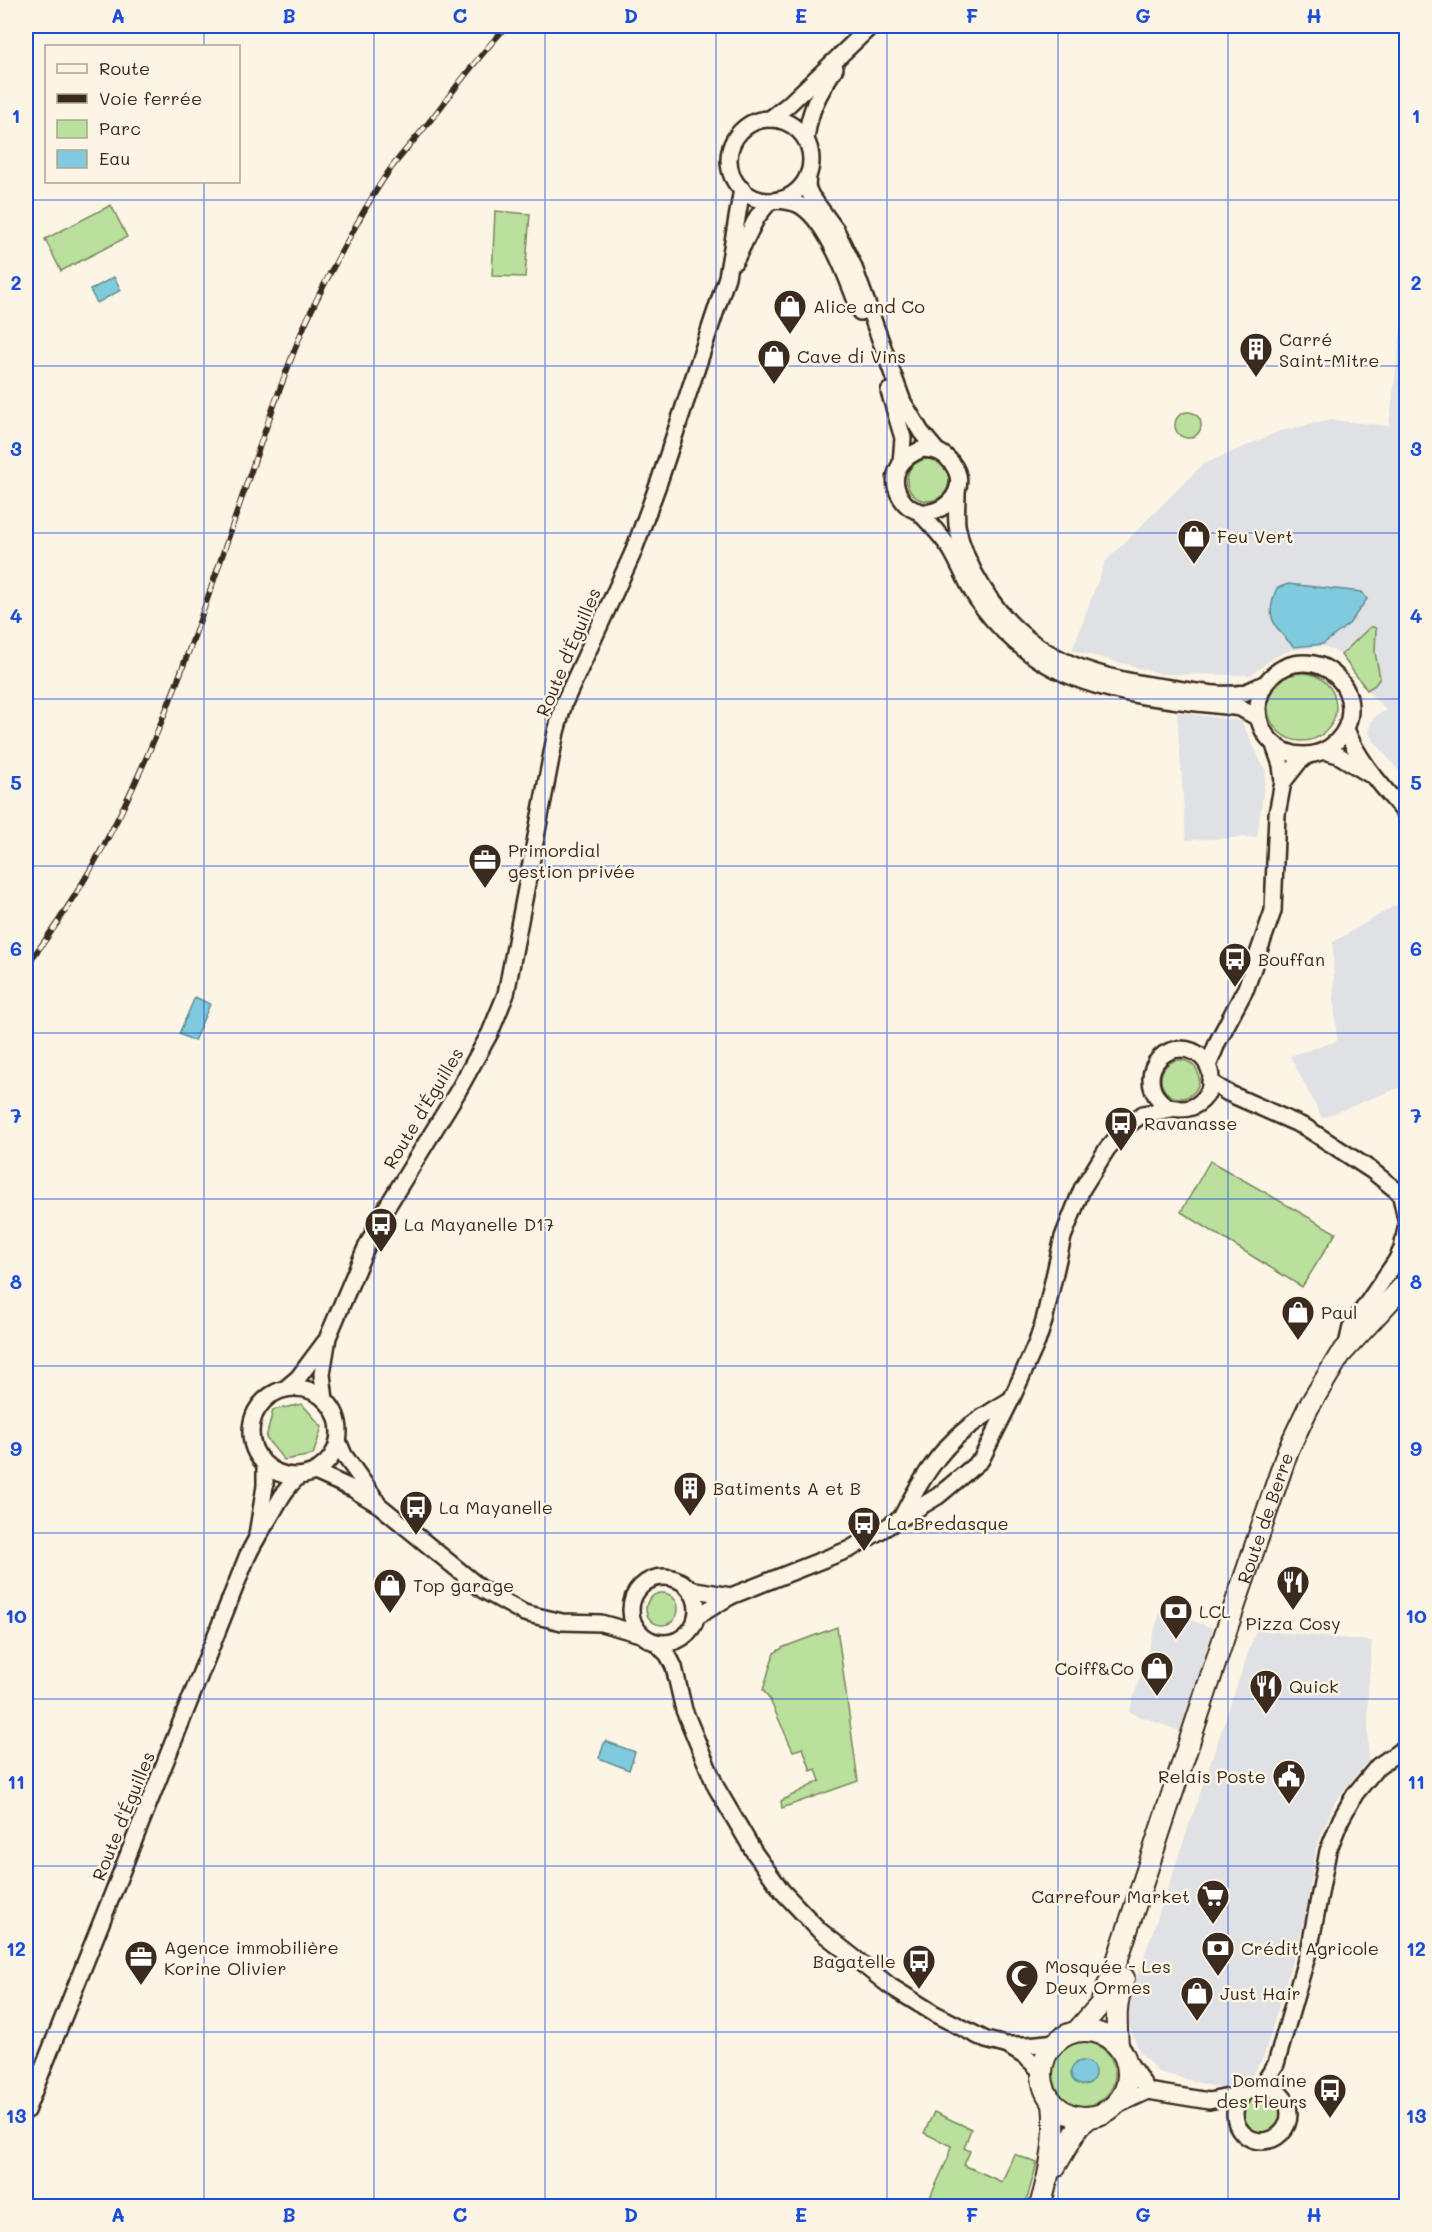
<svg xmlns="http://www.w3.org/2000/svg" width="1432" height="2232" font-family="Mali,sans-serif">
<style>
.built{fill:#e0e1e4}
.green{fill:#b9e09c;stroke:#7a855d;stroke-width:1.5}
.water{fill:#7fcbdd;stroke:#648b91;stroke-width:1.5}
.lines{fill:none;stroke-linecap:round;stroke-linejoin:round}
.minor-casing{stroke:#3b2a1e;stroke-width:20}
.major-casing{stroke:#3b2a1e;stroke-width:24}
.minor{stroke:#fcf5e5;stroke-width:15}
.major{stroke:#fcf5e5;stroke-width:20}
.rail-casing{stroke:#3b2a1e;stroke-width:6}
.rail{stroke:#fcf5e5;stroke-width:4;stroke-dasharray:11;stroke-linecap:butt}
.grid{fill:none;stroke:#1d4ed8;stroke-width:1.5;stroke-opacity:0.55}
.labels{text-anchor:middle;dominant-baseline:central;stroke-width:5;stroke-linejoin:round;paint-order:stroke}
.poi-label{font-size:18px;fill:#3b2a1e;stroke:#fcf5e5;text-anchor:start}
.street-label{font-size:18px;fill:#3b2a1e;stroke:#fcf5e5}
.neatline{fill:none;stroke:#1d4ed8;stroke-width:2}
.grid-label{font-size:20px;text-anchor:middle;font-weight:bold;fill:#1d4ed8}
</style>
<rect width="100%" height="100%" fill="#fcf5e5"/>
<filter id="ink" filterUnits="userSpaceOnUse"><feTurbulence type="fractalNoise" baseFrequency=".0167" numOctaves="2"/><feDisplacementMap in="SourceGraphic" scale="12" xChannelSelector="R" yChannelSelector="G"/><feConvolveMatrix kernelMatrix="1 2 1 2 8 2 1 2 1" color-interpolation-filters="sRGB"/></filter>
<g filter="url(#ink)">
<g class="built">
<path d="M1406,289V780L1370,736L1369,729L1372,721L1378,714L1387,711L1367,690L1341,655L1324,646L1292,650L1276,656L1251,675L1162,674L1072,650L1105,562L1202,465L1280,431L1331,420L1389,426Z"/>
<path d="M1177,712L1241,721L1266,772L1257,837L1186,840Z"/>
<path d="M1406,899V1085L1322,1118L1290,1056L1337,1041L1334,1001L1333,942Z"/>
<path d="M1161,1609L1213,1628L1182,1732L1129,1712Z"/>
<path d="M1256,1630L1372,1641L1368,1692V1761L1335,1801L1316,1849L1305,1918L1264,2056L1250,2079L1224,2089L1158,2072L1139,2051L1127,2019L1131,1995Z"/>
</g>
<g class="green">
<path d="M111,205L127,237L61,271L45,239Z"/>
<path d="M495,211L530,214L525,277L492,276Z"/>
<circle cx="1188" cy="425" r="13"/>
<circle cx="928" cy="480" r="21"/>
<path d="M1370,627H1374L1376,629L1375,652L1380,678L1375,685L1367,690L1341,655Z"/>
<circle cx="1302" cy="707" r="34"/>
<circle cx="1180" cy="1079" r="19"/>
<path d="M1210,1161L1336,1233L1302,1287L1181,1212Z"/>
<path d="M302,1404L322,1427L313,1455L284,1460L266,1438L273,1410Z"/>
<circle cx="662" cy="1609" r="16"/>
<path d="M837,1627L858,1781L782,1808L781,1801L820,1781L816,1769L811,1771L803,1748L793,1751L770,1700L763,1690L774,1653L784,1647Z"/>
<circle cx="1083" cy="2074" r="32"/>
<circle cx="1263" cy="2114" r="19"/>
<path d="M934,2112L971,2129L964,2148L970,2151L964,2165L1002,2182L1014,2154L1037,2163L1025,2206H926L948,2158L951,2146L924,2133Z"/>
</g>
<g class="water">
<path d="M114,277L121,290L97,303L90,290Z"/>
<path d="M1288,584L1362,592L1367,599L1349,624L1323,644L1294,647C1274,626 1264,618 1277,588Z"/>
<path d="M195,997L210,1004L194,1041L179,1034Z"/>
<path d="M605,1741L635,1752L629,1770L599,1758Z"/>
<circle cx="1083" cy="2073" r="12"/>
</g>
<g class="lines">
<defs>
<g id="minor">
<path d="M770,119L788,105L871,26"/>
<circle cx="770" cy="160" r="41"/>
<path d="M806,140C809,110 819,93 835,68"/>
<path d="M808,175L807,187L811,196L836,230L853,265L903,402L921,432L936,450"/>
<path d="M778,200C786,201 794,201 801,206C828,223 849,282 860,312"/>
<path d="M735,261L757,217L770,201"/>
<path d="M889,391L903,438L901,463"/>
<path d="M923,449C936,450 943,452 951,462C979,496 923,533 901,498C887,475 901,457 923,449Z"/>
<path d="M957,492C957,503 956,514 957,525C961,547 971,569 983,588C1025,658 1093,678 1170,688C1191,691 1222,697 1243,693C1250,691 1257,687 1264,684"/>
<path d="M918,511C929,523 942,536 951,550C962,568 968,588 981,605C1049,696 1138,695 1240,708L1258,718"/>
<circle cx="1304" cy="709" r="46"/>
<path d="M1346,729C1358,761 1384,788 1406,814"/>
<path d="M1324,751L1338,755L1369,774"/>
<path d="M1283,782L1298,763L1308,755"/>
<circle cx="1181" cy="1079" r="30"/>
<path d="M1208,1066L1218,1041L1246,988L1273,911L1277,814L1283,782L1281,765L1274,745"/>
<path d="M1210,1082L1228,1093L1305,1127L1371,1170L1406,1198"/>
<path d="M1400,1192L1406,1219"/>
<path d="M1347,1345L1351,1327L1396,1261L1402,1249L1406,1228"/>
<circle cx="295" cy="1432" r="44"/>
<path d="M285,1389L298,1378L325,1342"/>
<path d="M325,1400L322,1374L328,1337L365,1250L385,1210L458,1091L490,1033L506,994L556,732L564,703L632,555L659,482L727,277L742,189"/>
<path d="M338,1441L344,1455L376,1500"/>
<path d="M315,1472L353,1489L379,1505L483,1590L524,1613L562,1622L601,1623L640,1634"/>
<path d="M901,1518C918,1485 937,1452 967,1428C980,1418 995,1409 1010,1400"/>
<path d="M257,1535L265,1486V1466"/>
<circle cx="664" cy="1610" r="33"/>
<path d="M690,1589L731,1596"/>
<path d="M696,1617L731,1596L850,1549L938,1496L981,1460L1012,1398L1037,1342L1044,1321L1063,1237L1082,1189L1107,1149L1128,1125L1143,1114L1176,1108"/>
<path d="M656,1643L668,1655L674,1667L684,1710L716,1787L754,1852L782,1891L819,1930L890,1986L935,2014L986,2040L1005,2045H1028L1056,2042"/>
<path d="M1008,2046L1027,2058L1042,2072"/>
<path d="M1125,2057L1148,2091"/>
<circle cx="1262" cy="2114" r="27"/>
<path d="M1261,2087L1276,2064L1310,1946L1328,1851L1341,1819L1355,1794L1378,1766L1406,1747"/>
<path d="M1113,2107L1148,2091L1209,2101L1243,2094"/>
<path d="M26,2111L247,1557C254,1542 260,1533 268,1520C278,1504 284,1489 298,1477"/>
</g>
<g id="major">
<path id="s1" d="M1077,2031L1100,2005L1113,1973L1225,1634L1288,1450L1308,1408L1340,1355L1406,1283"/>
<circle cx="1085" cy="2074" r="43"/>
<path d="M1118,2046C1116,2017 1115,2006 1124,1978"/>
<path d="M1055,2167L1079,2126L1090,2117"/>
<path d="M1040,2206C1050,2172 1057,2139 1053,2103"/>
</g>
</defs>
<use href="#minor" class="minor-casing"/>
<use href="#major" class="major-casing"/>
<use href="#minor" class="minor"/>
<use href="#major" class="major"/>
<defs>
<path id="rail" d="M26,966C167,786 217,545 300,336C312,306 328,277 343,249C358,222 373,192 392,167C405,150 420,134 433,117C457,86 480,54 507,26"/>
</defs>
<use href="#rail" class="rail-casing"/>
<use href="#rail" class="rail"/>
</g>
</g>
<path class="grid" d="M204,26V46M374,26V2206M545,26V2206M716,26V2206M887,26V2206M1058,26V2206M1228,26V2206M204,182V2206M26,200H1406M26,366H1406M26,533H1406M26,699H1406M26,866H1406M26,1033H1406M26,1199H1406M26,1366H1406M26,1533H1406M26,1699H1406M26,1866H1406M26,2032H1406"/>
<defs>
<symbol id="shop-pin" viewBox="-11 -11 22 30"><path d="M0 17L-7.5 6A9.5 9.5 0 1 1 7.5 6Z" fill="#3b2a1e" stroke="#fcf5e5"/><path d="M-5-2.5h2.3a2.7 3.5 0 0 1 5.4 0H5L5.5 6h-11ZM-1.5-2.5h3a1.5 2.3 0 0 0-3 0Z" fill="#fff"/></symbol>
<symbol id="building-pin" viewBox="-11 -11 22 30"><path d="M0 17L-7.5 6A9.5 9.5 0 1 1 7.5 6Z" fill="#3b2a1e" stroke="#fcf5e5"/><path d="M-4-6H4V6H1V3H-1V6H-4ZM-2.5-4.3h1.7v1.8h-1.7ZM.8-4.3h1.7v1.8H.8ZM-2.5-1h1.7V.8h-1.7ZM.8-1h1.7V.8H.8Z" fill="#fff"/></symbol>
<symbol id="office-pin" viewBox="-11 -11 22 30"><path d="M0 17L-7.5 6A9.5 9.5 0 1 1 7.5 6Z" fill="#3b2a1e" stroke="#fcf5e5"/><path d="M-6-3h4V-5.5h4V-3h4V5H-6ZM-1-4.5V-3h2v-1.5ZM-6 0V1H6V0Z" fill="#fff"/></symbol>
<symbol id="bus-pin" viewBox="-11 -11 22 30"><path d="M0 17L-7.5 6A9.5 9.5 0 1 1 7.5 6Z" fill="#3b2a1e" stroke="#fcf5e5"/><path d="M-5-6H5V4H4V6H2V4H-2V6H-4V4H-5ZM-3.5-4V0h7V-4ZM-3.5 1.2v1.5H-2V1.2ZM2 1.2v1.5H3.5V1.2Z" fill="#fff"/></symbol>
<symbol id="restaurant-pin" viewBox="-11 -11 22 30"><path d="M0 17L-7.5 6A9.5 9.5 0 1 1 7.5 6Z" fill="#3b2a1e" stroke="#fcf5e5"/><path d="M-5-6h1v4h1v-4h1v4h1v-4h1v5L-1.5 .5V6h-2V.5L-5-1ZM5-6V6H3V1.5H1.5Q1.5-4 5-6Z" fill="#fff"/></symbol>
<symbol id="bank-pin" viewBox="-11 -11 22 30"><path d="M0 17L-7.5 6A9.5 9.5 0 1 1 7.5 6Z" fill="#3b2a1e" stroke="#fcf5e5"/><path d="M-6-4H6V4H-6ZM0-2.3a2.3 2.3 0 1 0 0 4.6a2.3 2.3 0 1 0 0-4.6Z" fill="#fff"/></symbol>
<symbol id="civic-pin" viewBox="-11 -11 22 30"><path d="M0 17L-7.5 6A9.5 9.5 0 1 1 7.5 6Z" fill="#3b2a1e" stroke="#fcf5e5"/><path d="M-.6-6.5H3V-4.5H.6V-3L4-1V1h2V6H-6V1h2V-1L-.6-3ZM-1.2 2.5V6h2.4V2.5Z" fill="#fff"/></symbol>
<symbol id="supermarket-pin" viewBox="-11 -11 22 30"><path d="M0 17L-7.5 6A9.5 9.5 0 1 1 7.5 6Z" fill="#3b2a1e" stroke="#fcf5e5"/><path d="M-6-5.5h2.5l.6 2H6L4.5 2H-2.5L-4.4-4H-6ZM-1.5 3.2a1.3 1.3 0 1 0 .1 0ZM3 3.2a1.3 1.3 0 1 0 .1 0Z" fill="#fff"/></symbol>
<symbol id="mosque-pin" viewBox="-11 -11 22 30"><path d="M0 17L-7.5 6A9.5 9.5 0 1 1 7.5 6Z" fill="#3b2a1e" stroke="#fcf5e5"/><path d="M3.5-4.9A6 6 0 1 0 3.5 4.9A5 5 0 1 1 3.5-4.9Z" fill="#fff"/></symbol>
</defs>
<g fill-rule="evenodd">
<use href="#shop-pin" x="771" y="287" width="38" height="52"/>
<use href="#building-pin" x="1237" y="330" width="38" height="52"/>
<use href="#shop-pin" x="755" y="337" width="38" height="52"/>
<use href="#shop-pin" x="1175" y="517" width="38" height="52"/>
<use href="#office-pin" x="466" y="841" width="38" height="52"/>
<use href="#bus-pin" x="1216" y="940" width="38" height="52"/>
<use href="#bus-pin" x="1102" y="1104" width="38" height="52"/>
<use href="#bus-pin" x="362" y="1205" width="38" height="52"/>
<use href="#shop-pin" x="1279" y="1293" width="38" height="52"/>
<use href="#building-pin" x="671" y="1469" width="38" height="52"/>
<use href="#bus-pin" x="397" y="1488" width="38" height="52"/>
<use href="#bus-pin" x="845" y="1504" width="38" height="52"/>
<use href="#restaurant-pin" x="1274" y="1563" width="38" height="52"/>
<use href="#shop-pin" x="371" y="1566" width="38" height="52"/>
<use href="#bank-pin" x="1157" y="1592" width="38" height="52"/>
<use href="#shop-pin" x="1138" y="1649" width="38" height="52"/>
<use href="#restaurant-pin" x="1247" y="1667" width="38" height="52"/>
<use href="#civic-pin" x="1270" y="1757" width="38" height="52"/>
<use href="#supermarket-pin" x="1194" y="1877" width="38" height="52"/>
<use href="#bank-pin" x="1199" y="1929" width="38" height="52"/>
<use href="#office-pin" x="122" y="1938" width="38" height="52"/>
<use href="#bus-pin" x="900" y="1942" width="38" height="52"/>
<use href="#mosque-pin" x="1003" y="1957" width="38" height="52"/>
<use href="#shop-pin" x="1178" y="1974" width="38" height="52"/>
<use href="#bus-pin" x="1311" y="2071" width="38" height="52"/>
</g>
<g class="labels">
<g class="poi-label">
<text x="813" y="306">Alice and Co</text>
<text x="1279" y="339">Carré<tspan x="1279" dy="21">Saint-Mitre</tspan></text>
<text x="797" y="356">Cave di Vins</text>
<text x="1217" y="536">Feu Vert</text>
<text x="508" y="850">Primordial<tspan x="508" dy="21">gestion privée</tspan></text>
<text x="1258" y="959">Bouffan</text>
<text x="1144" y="1123">Ravanasse</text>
<text x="404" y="1224">La Mayanelle D17</text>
<text x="1321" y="1312">Paul</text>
<text x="713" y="1488">Batiments A et B</text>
<text x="439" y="1507">La Mayanelle</text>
<text x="887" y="1523">La Bredasque</text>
<text x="413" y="1585">Top garage</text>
<text x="1199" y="1611">LCL</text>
<text x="1293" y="1623" text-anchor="middle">Pizza Cosy</text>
<text x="1134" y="1668" text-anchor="end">Coiff&amp;Co</text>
<text x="1289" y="1686">Quick</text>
<text x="1266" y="1776" text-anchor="end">Relais Poste</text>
<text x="1190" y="1896" text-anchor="end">Carrefour Market</text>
<text x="164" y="1947">Agence immobilière<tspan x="164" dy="21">Korine Olivier</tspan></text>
<text x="1241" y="1948">Crédit Agricole</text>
<text x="896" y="1961" text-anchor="end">Bagatelle</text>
<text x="1045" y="1966">Mosquée - Les<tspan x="1045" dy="21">Deux Ormes</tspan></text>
<text x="1220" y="1993">Just Hair</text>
<text x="1307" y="2080" text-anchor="end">Domaine<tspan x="1307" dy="21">des Fleurs</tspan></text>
</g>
<g class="street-label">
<text transform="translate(568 652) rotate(-67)">Route d'Éguilles</text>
<text transform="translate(423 1108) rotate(-59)">Route d'Éguilles</text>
<text stroke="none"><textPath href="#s1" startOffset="549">Route de Berre</textPath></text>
<text transform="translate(123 1816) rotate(-68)">Route d'Éguilles</text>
</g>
</g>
<rect width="1432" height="2232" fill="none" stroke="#fcf5e5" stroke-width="66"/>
<rect x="45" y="45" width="195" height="138" fill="#fcf5e5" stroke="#afa495" stroke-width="1.5"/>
<rect x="57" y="64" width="30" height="9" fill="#fcf5e5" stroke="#afa495" stroke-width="1.5"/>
<text x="99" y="75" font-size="18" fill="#3b2a1e">Route</text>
<rect x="57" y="94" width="30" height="9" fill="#3b2a1e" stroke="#afa495" stroke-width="1.5"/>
<text x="99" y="105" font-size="18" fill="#3b2a1e">Voie ferrée</text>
<rect x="57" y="120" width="30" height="18" fill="#b9e09c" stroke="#afa495" stroke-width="1.5"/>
<text x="99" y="135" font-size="18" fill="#3b2a1e">Parc</text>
<rect x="57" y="150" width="30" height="18" fill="#7fcbdd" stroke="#afa495" stroke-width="1.5"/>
<text x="99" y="165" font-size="18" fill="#3b2a1e">Eau</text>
<rect x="33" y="33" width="1366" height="2166" class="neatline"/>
<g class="grid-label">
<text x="118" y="23">A</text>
<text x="289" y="23">B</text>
<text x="460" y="23">C</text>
<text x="631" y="23">D</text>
<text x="801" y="23">E</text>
<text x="972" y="23">F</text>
<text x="1143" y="23">G</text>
<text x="1314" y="23">H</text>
<text x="16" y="123">1</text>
<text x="1416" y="123">1</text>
<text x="16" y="290">2</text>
<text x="1416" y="290">2</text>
<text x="16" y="456">3</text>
<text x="1416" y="456">3</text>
<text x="16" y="623">4</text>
<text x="1416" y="623">4</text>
<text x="16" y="790">5</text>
<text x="1416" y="790">5</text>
<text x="16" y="956">6</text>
<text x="1416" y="956">6</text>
<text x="16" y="1123">7</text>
<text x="1416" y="1123">7</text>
<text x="16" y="1289">8</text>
<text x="1416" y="1289">8</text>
<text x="16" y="1456">9</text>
<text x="1416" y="1456">9</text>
<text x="16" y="1623">10</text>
<text x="1416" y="1623">10</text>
<text x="16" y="1789">11</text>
<text x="1416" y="1789">11</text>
<text x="16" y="1956">12</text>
<text x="1416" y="1956">12</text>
<text x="16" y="2123">13</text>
<text x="1416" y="2123">13</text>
<text x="118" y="2222">A</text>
<text x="289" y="2222">B</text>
<text x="460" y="2222">C</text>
<text x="631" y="2222">D</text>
<text x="801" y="2222">E</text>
<text x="972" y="2222">F</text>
<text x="1143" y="2222">G</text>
<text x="1314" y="2222">H</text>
</g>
</svg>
